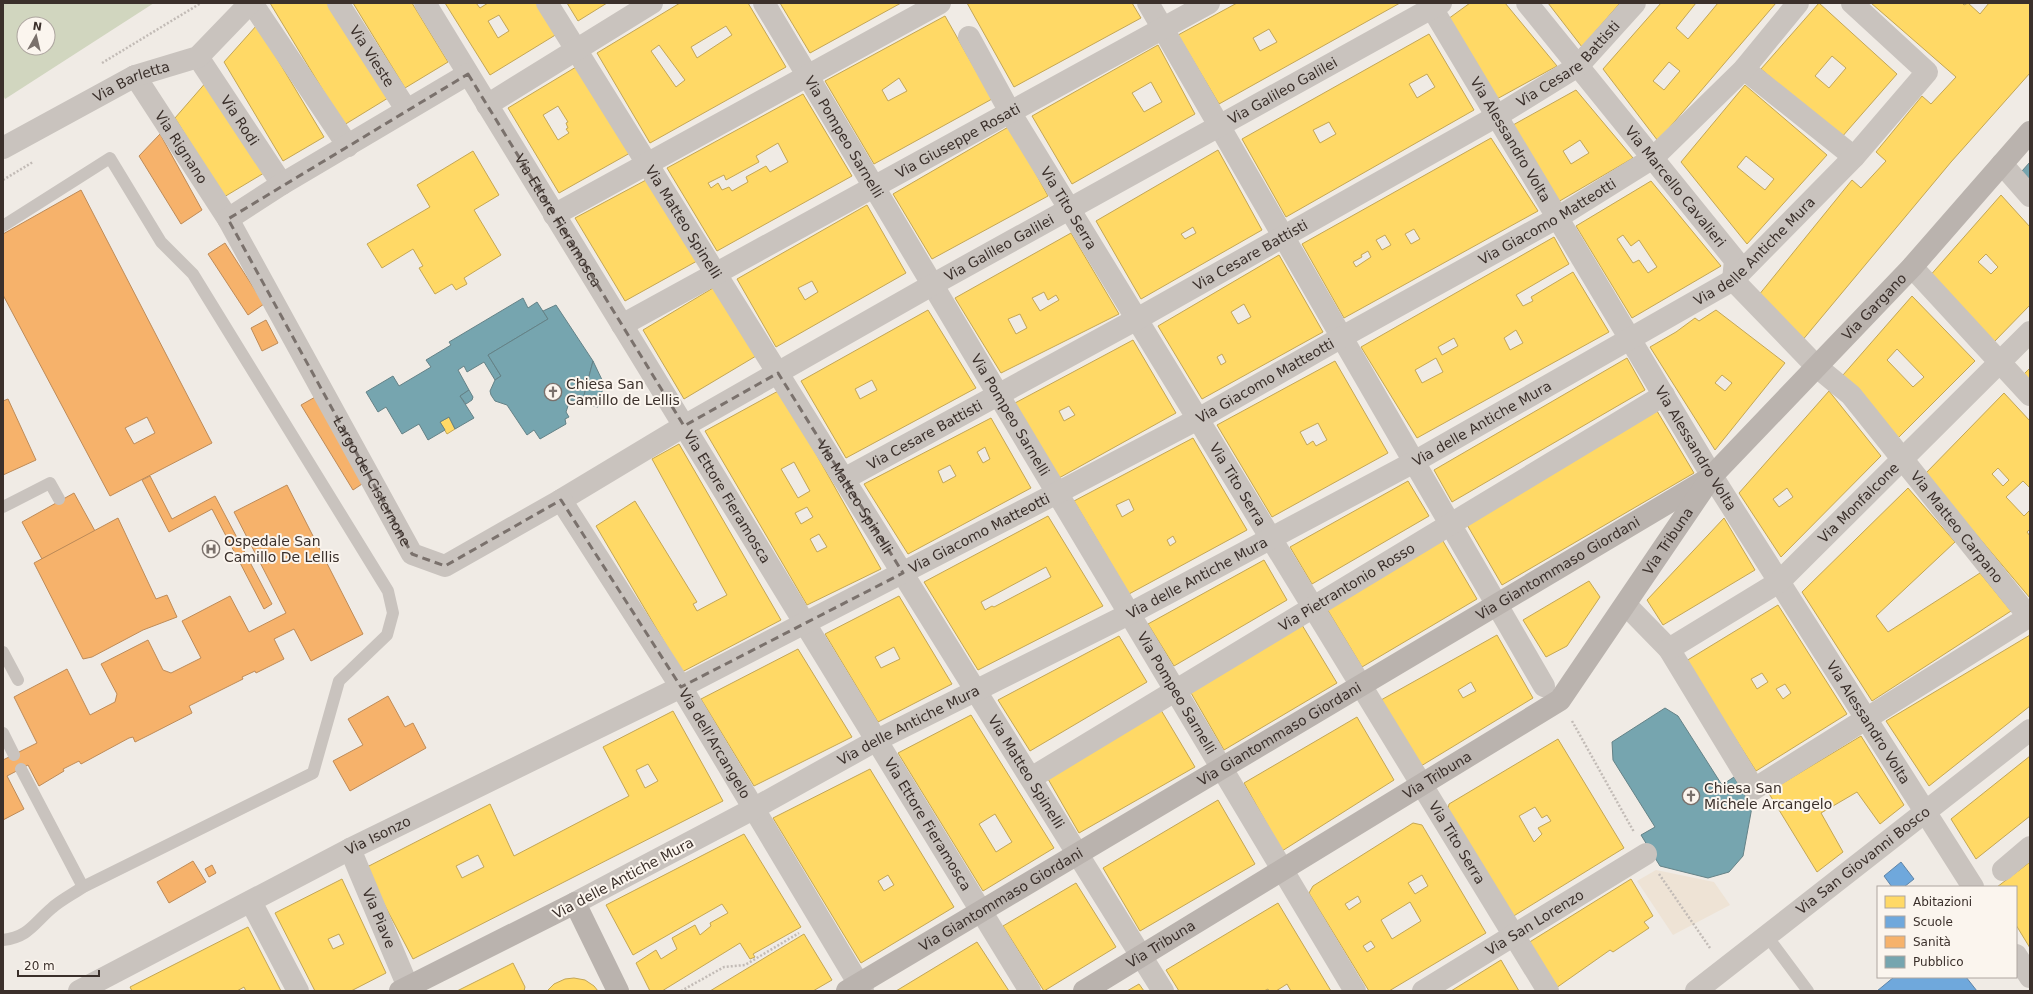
<svg xmlns="http://www.w3.org/2000/svg" width="2033" height="994" font-family="'DejaVu Sans',sans-serif">
<style>
.green{fill:#d1d6bf;fill-rule:evenodd}
.plaza{fill:#eee3d5}
.homes{fill:#ffd966;stroke:#c4a654;fill-rule:evenodd}
.schools{fill:#6fa8dc;stroke:#5f84a7}
.health{fill:#f6b26b;stroke:#be8b58;fill-rule:evenodd}
.public{fill:#76a5af;stroke:#648287}
.lines{fill:none;stroke-linecap:round;stroke-linejoin:round}
.path{stroke:#c2bbb6;stroke-width:2.5;stroke-dasharray:2 2;stroke-linecap:butt}
.service{stroke:#c9c3be;stroke-width:12}
.minor{stroke:#c9c3be;stroke-width:22}
.tertiary{stroke:#c9c3be;stroke-width:22}
.secondary{stroke:#bab3ae;stroke-width:22}
.marked{fill:none;stroke:#7a716c;stroke-width:3;stroke-dasharray:8 5;stroke-linejoin:round}
.labels{text-anchor:middle;dominant-baseline:central;stroke-width:4;stroke-linejoin:round;paint-order:stroke}
.street-label{font-size:14px;fill:#3b302b;stroke:#fbf5ee}
.poi-label{font-size:14px;fill:#3b302b;stroke:#fbf5ee;text-anchor:start}
</style>
<rect width="100%" height="100%" fill="#f0ebe5"/>
<path class="green" d="M3,3H154L5,99L3,95ZM24,24H48V48H24Z"/>
<path class="plaza" d="M1656,870L1714,882L1730,905L1673,935L1637,881Z"/>
<g class="homes">
<path d="M270,3H329L388,98L344,125Z"/>
<path d="M353,3H412L448,62L405,88Z"/>
<path d="M445,3H476L480,8L488,3H538L557,34L490,75ZM499,15L509,31L498,38L488,21Z"/>
<path d="M567,3H607L578,21Z"/>
<path d="M680,3H748L786,67L650,143L597,53ZM726,26L732,35L697,58L691,47ZM659,45L685,80L676,87L651,51Z"/>
<path d="M780,3H901L810,53Z"/>
<path d="M967,3H1132L1141,18L1014,87Z"/>
<path d="M1237,3H1400L1219,104L1178,35ZM1269,29L1277,42L1260,51L1253,38Z"/>
<path d="M1470,3H1505L1557,66L1495,100L1448,19Z"/>
<path d="M1548,3H1620L1582,47Z"/>
<path d="M1661,3H1696L1676,28L1688,39L1718,3H1776L1658,141L1603,69ZM1669,62L1680,71L1664,90L1653,81Z"/>
<path d="M1819,3L1897,74L1841,138L1761,69ZM1832,56L1846,68L1829,88L1815,76Z"/>
<path d="M1871,3H1962L1964,5L1968,3L1980,14L1989,3H2030V73L1951,162L1801,342L1754,301L1852,180L1861,188L1886,161L1876,152L1922,96L1931,104L1956,77Z"/>
<path d="M945,16L992,99L874,164L825,81ZM899,78L907,91L888,101L882,90Z"/>
<path d="M257,25L324,137L283,161L224,62Z"/>
<path d="M1429,34L1474,110L1286,217L1242,139ZM1427,74L1435,87L1417,98L1409,84ZM1329,122L1336,134L1320,143L1313,130Z"/>
<path d="M1158,45L1195,114L1072,184L1032,116ZM1151,82L1162,102L1144,112L1132,93Z"/>
<path d="M576,67L630,153L559,193L508,108ZM558,106L568,122L566,123L568,128L566,129L569,133L558,140L543,115Z"/>
<path d="M208,80L264,173L224,197L175,118Z"/>
<path d="M1745,85L1827,155L1747,244L1681,162ZM1746,156L1774,179L1765,190L1737,167Z"/>
<path d="M1576,90L1633,158L1558,202L1513,125ZM1580,140L1589,153L1571,164L1563,151Z"/>
<path d="M803,94L852,176L717,251L667,168ZM778,143L788,162L770,172L766,166L746,177L748,182L732,191L729,187L722,190L718,183L711,188L708,183L724,175L726,180L759,162L756,156Z"/>
<path d="M1010,126L1048,196L932,259L893,194Z"/>
<path d="M1491,138L1538,211L1344,318L1302,244ZM1414,229L1420,239L1411,244L1405,234ZM1385,235L1391,245L1382,250L1376,240ZM1368,251L1371,257L1356,267L1353,262L1362,257L1361,255Z"/>
<path d="M1218,150L1262,230L1141,299L1096,221ZM1193,227L1196,233L1185,239L1181,234Z"/>
<path d="M473,151L499,195L474,210L501,255L464,278L467,284L456,290L452,284L435,294L419,268L423,266L413,249L382,268L367,244L430,207L417,185Z"/>
<path d="M646,180L697,261L625,301L575,218Z"/>
<path d="M1651,181L1721,266L1632,318L1576,226ZM1623,235L1631,246L1639,240L1657,267L1648,273L1639,260L1633,263L1617,239Z"/>
<path d="M2001,195L2030,227V305L1993,343L1928,278ZM1986,254L1998,267L1991,274L1978,262Z"/>
<path d="M867,205L906,273L776,347L737,279ZM812,281L818,292L805,300L798,288Z"/>
<path d="M1071,233L1119,314L1001,373L955,298ZM1044,292L1048,300L1056,295L1059,300L1040,311L1032,298ZM1020,314L1027,328L1016,334L1008,319Z"/>
<path d="M1554,237L1569,264L1516,295L1523,306L1533,301L1531,297L1573,272L1609,332L1417,438L1361,347ZM1516,330L1523,343L1510,350L1504,338ZM1454,338L1458,346L1442,355L1438,347ZM1436,358L1443,372L1422,383L1415,370Z"/>
<path d="M1279,255L1323,332L1202,399L1158,326ZM1244,304L1251,317L1238,324L1231,312ZM1222,354L1226,362L1221,365L1217,357Z"/>
<path d="M713,288L756,356L684,399L643,330Z"/>
<path d="M1912,296L1975,361L1897,439L1843,375ZM1897,349L1924,377L1913,387L1887,360Z"/>
<path d="M928,310L976,388L846,458L801,381ZM872,380L877,390L860,399L855,389Z"/>
<path d="M1716,310L1785,363L1715,450L1650,347L1676,332L1695,318L1699,321ZM1722,375L1732,383L1725,391L1715,383Z"/>
<path d="M1133,340L1176,413L1059,478L1015,403ZM1069,406L1075,415L1064,421L1059,411Z"/>
<path d="M1627,358L1645,390L1452,502L1434,470Z"/>
<path d="M1335,361L1388,453L1272,517L1217,425ZM1318,423L1327,440L1316,446L1313,441L1307,445L1300,432Z"/>
<path d="M2030,368V384L2022,376Z"/>
<path d="M780,390L881,569L807,605L705,431ZM794,462L810,491L798,498L781,469ZM807,507L813,517L801,524L795,513ZM819,534L827,547L817,552L810,539Z"/>
<path d="M1829,391L1881,456L1781,557L1739,493ZM1787,488L1793,497L1779,507L1773,499Z"/>
<path d="M2004,393L2030,421V488L2023,481L2006,497L2024,516L2030,510V529L2027,532L2030,536V598L1925,474ZM1998,468L2009,480L2003,486L1992,474Z"/>
<path d="M1657,411L1694,473L1502,585L1466,523Z"/>
<path d="M449,417L455,429L447,434L440,422Z"/>
<path d="M991,418L1031,488L908,554L864,484ZM985,447L990,459L983,463L977,452ZM950,465L956,476L943,483L938,471Z"/>
<path d="M1193,438L1247,530L1129,594L1074,501ZM1129,499L1134,510L1122,517L1116,505ZM1173,536L1176,542L1170,546L1167,540Z"/>
<path d="M679,444L781,620L682,672L596,526L635,501L697,602L693,604L697,611L727,595L652,459Z"/>
<path d="M1408,481L1429,516L1312,584L1290,547Z"/>
<path d="M1908,488L1955,542L1876,616L1888,632L1980,573L2011,611L1872,701L1802,592Z"/>
<path d="M1048,516L1103,606L978,670L924,582ZM1046,567L1051,577L994,607L992,606L985,610L981,602Z"/>
<path d="M1724,518L1755,570L1663,625L1647,600Z"/>
<path d="M1440,536L1477,599L1362,667L1324,604Z"/>
<path d="M1264,560L1287,600L1174,666L1148,624Z"/>
<path d="M1589,581L1600,597L1567,646L1546,657L1523,620Z"/>
<path d="M899,596L952,684L878,722L825,634ZM894,647L900,659L881,668L875,657Z"/>
<path d="M1778,605L1847,714L1756,771L1686,661ZM1762,673L1768,682L1757,689L1751,679ZM1785,684L1791,693L1783,699L1776,689Z"/>
<path d="M1299,620L1337,683L1224,750L1187,686Z"/>
<path d="M1497,635L1533,698L1421,766L1381,700ZM1471,682L1476,691L1463,698L1458,690Z"/>
<path d="M2030,635V706L1929,786L1886,721Z"/>
<path d="M1119,636L1147,682L1030,751L998,700Z"/>
<path d="M798,649L852,737L754,786L701,699Z"/>
<path d="M1158,705L1195,767L1079,833L1044,772Z"/>
<path d="M673,711L723,801L413,959L365,868L490,804L514,856L629,796L603,747ZM648,764L658,781L645,788L636,770ZM478,855L484,867L462,878L456,866Z"/>
<path d="M971,715L1054,848L983,891L898,753ZM995,814L1012,842L996,852L979,824Z"/>
<path d="M1357,717L1394,780L1282,851L1244,783Z"/>
<path d="M1861,736L1904,805L1880,824L1857,792L1821,813L1843,852L1817,872L1768,792Z"/>
<path d="M1558,739L1624,848L1512,917L1448,809L1449,804ZM1535,807L1542,818L1547,815L1551,821L1538,828L1542,834L1534,842L1519,816Z"/>
<path d="M2030,756V816L1976,859L1951,819Z"/>
<path d="M870,769L954,907L861,963L773,818ZM888,875L894,885L884,891L878,881Z"/>
<path d="M1218,800L1255,864L1140,931L1103,868Z"/>
<path d="M1413,823L1422,825L1486,933L1389,991H1369L1309,893L1313,886ZM1422,875L1428,886L1415,894L1408,883ZM1358,896L1361,902L1349,910L1345,904ZM1410,902L1421,921L1392,939L1381,920ZM1371,941L1375,947L1367,952L1363,946Z"/>
<path d="M744,834L801,927L753,954L755,957L750,959L740,943L662,991H650L636,963L656,950L661,959L677,949L672,938L695,925L700,935L711,926L710,923L728,913L722,904L633,955L606,905Z"/>
<path d="M2030,862V948L2016,925V887H1997Z"/>
<path d="M342,879L386,973L351,991H315L275,913ZM339,934L344,944L333,949L328,939Z"/>
<path d="M1631,879L1653,916L1644,922L1649,928L1613,952L1610,950L1556,988L1528,943Z"/>
<path d="M1076,883L1116,947L1044,991L1003,926Z"/>
<path d="M1278,903L1331,991H1291L1287,984L1276,991H1269L1268,989L1264,991H1179L1166,970Z"/>
<path d="M248,927L281,991H246L244,987L237,991H132L130,987Z"/>
<path d="M804,934L832,980L813,991H710Z"/>
<path d="M977,942L1009,991H896Z"/>
<path d="M1501,960L1519,991H1451Z"/>
<path d="M513,963L525,987L524,991H457Z"/>
<path d="M574,978L585,980L594,986L598,991H547L554,984L565,979Z"/>
<path d="M1139,984L1144,991H1127Z"/>
</g>
<g class="schools">
<path d="M1901,862L1914,879L1904,887H1892L1884,876Z"/>
<path d="M1894,977H1966L1977,991H1877Z"/>
</g>
<g class="health">
<path d="M160,134L202,210L181,224L139,156Z"/>
<path d="M81,190L212,443L110,496L3,295V234ZM147,417L155,433L134,444L125,428Z"/>
<path d="M225,243L264,304L248,315L208,254Z"/>
<path d="M266,320L278,343L262,351L251,328Z"/>
<path d="M317,396L368,480L353,490L301,405Z"/>
<path d="M8,399L36,460L3,475V401Z"/>
<path d="M150,476L172,519L215,496L272,604L264,609L212,509L169,532L142,480Z"/>
<path d="M287,485L363,634L311,661L294,629L274,639L284,659L256,673L255,671L242,677L243,679L189,706L192,713L151,734L135,742L133,737L129,738L81,764L79,761L63,769L64,771L39,786L28,765L7,776L24,809L3,820V760L37,743L14,697L67,669L90,715L115,702L117,694L101,664L148,640L163,670L171,673L201,658L182,621L230,596L249,632L286,613L234,512Z"/>
<path d="M74,493L95,531L42,559L22,522Z"/>
<path d="M118,518L156,599L167,595L177,617L143,630L92,657L83,659L34,563Z"/>
<path d="M388,696L405,727L413,723L426,748L350,791L333,761L363,745L348,719Z"/>
<path d="M193,861L206,882L169,903L157,882Z"/>
<path d="M212,865L216,873L209,877L205,869Z"/>
</g>
<g class="public">
<path d="M2030,162V180L2022,171Z"/>
<path d="M523,298L528,308L537,302L548,319L488,355L501,376L495,380L484,362L467,372L464,366L458,370L469,390L460,396L474,418L455,429L449,417L440,422L445,430L428,440L419,424L402,434L386,407L378,412L366,392L393,376L399,386L431,367L426,360L451,345L449,342Z"/>
<path d="M556,305L593,361L582,403L570,400L566,412L569,417L565,419L566,424L540,439L534,430L527,435L507,405L495,401L491,395L490,391L495,380L501,376L488,355L548,319L543,311Z"/>
<path d="M593,361L604,384L598,407L582,403Z"/>
<path d="M469,390L473,397L472,400L466,404L460,396Z"/>
<path d="M1665,708L1678,716L1722,785L1734,777L1752,807L1743,856L1729,872L1708,878L1660,866L1641,835L1655,827L1613,760L1612,742Z"/>
</g>
<g class="lines">
<g class="path">
<path d="M102,63L201,3"/>
<path d="M3,180L33,162"/>
<path d="M1572,721L1634,832"/>
<path d="M1659,874L1710,948"/>
<path d="M681,991L724,967L745,965L799,933"/>
</g>
<g class="service">
<path d="M3,226L110,158L161,242L193,274L388,591L393,613L387,635L339,681L313,773L83,887C73,894 61,900 52,908C34,923 29,937 3,940"/>
<path d="M3,507L50,483L59,499"/>
<path d="M3,652L18,680"/>
<path d="M3,733L14,755"/>
<path d="M21,769L83,887"/>
<path d="M1767,936L1808,991"/>
</g>
<g class="minor">
<path d="M252,3L348,146"/>
<path id="s1" d="M338,3L406,109"/>
<path id="s2" d="M425,3L1030,991"/>
<path id="s3" d="M547,3L1163,991"/>
<path id="s4" d="M764,3L1355,991"/>
<path d="M1148,3L1544,686"/>
<path id="s5" d="M1429,3L1712,476L1973,887"/>
<path id="s6" d="M1527,3L1735,260L1733,280L1817,367L1851,395L2030,618"/>
<path id="s7" d="M969,37L1010,112L1548,991"/>
<path id="s8" d="M198,57L282,184"/>
<path d="M1744,69L1854,157"/>
<path id="s9" d="M135,76L228,219L412,554L445,566L561,500L684,426L932,285L1441,3"/>
<path d="M487,105L652,3"/>
<path d="M2002,164L2030,196"/>
<path d="M554,215L940,3"/>
<path d="M228,219L282,184L468,74"/>
<path d="M1912,267L2030,395"/>
<path id="s10" d="M622,325L1209,3"/>
<path id="s11" d="M844,479L1137,319L1497,116L1578,66L1635,3"/>
<path id="s12" d="M561,500L681,687L863,991"/>
<path d="M1626,605L1669,649L1754,789L2030,616"/>
<path id="s13" d="M1669,649L1779,582L2030,332"/>
<path id="s14" d="M1031,778L1664,395"/>
<path id="s15" d="M350,849L408,987"/>
<path d="M2003,870L2030,847"/>
<path d="M251,902L298,991"/>
<path id="s16" d="M575,903L753,809L877,740L1129,614L1414,462L1733,280L1854,157L1927,72L1852,3"/>
<path d="M2016,955L2030,977"/>
<path id="s17" d="M79,991L350,849L681,687L1057,493L1198,419L1342,337L1557,218L1653,158L1744,69L1798,3"/>
<path id="s18" d="M1423,991L1646,854"/>
<path id="s19" d="M1696,991L2030,730"/>
</g>
<path class="tertiary" id="s20" d="M3,148L135,76L198,57L250,3"/>
<g class="secondary">
<path d="M400,991L575,903L618,991"/>
<path id="s21" d="M847,991L1708,479"/>
<path id="s22" d="M1084,991L1560,700L1712,476L1912,267L2030,132"/>
</g>
</g>
<path class="marked" d="M468,74L684,426L778,373L903,573L681,687L561,500L445,566L412,554L228,219Z"/>
<defs>
<symbol id="church-ring" viewBox="-11 -11 22 22"><circle r="9.5" fill="#fbf5ee" stroke="#7a716c" stroke-width="1.5"/><path d="M-1.2-6h2.4v3.5h3.3v2.4h-3.3V6h-2.4V-.1h-3.3v-2.4h3.3Z" fill="#7a716c"/></symbol>
<symbol id="hospital-ring" viewBox="-11 -11 22 22"><circle r="9.5" fill="#fbf5ee" stroke="#7a716c" stroke-width="1.5"/><path d="M-5-5h3v3.5h4V-5h3V5h-3V1.5h-4V5h-3Z" fill="#7a716c"/></symbol>
</defs>
<g fill-rule="evenodd">
<use href="#church-ring" x="543" y="382" width="20" height="20"/>
<use href="#hospital-ring" x="201" y="539" width="20" height="20"/>
<use href="#church-ring" x="1681" y="786" width="20" height="20"/>
</g>
<g class="labels">
<g class="street-label">
<text stroke="none"><textPath href="#s1" startOffset="63">Via Vieste</textPath></text>
<text stroke="none"><textPath href="#s11" startOffset="836">Via Cesare Battisti</textPath></text>
<text stroke="none"><textPath href="#s20" startOffset="145">Via Barletta</textPath></text>
<text stroke="none"><textPath href="#s9" startOffset="1551">Via Galileo Galilei</textPath></text>
<text stroke="none"><textPath href="#s8" startOffset="76">Via Rodi</textPath></text>
<text stroke="none"><textPath href="#s4" startOffset="156">Via Pompeo Sarnelli</textPath></text>
<text stroke="none"><textPath href="#s5" startOffset="159">Via Alessandro Volta</textPath></text>
<text stroke="none"><textPath href="#s10" startOffset="383">Via Giuseppe Rosati</textPath></text>
<text stroke="none"><textPath href="#s9" startOffset="85">Via Rignano</textPath></text>
<text stroke="none"><textPath href="#s6" startOffset="236">Via Marcello Cavalieri</textPath></text>
<text stroke="none"><textPath href="#s7" startOffset="198">Via Tito Serra</textPath></text>
<text stroke="none"><textPath href="#s2" startOffset="255">Via Ettore Fieramosca</textPath></text>
<text stroke="none"><textPath href="#s17" startOffset="1658">Via Giacomo Matteotti</textPath></text>
<text stroke="none"><textPath href="#s3" startOffset="258">Via Matteo Spinelli</textPath></text>
<text stroke="none"><textPath href="#s9" startOffset="1227">Via Galileo Galilei</textPath></text>
<text stroke="none"><textPath href="#s16" startOffset="1350">Via delle Antiche Mura</textPath></text>
<text stroke="none"><textPath href="#s11" startOffset="464">Via Cesare Battisti</textPath></text>
<text stroke="none"><textPath href="#s22" startOffset="1063">Via Gargano</textPath></text>
<text stroke="none"><textPath href="#s17" startOffset="1334">Via Giacomo Matteotti</textPath></text>
<text stroke="none"><textPath href="#s4" startOffset="480">Via Pompeo Sarnelli</textPath></text>
<text stroke="none"><textPath href="#s16" startOffset="1026">Via delle Antiche Mura</textPath></text>
<text stroke="none"><textPath href="#s11" startOffset="92">Via Cesare Battisti</textPath></text>
<text stroke="none"><textPath href="#s5" startOffset="519">Via Alessandro Volta</textPath></text>
<text stroke="none"><textPath href="#s9" startOffset="470">Largo del Cisternone</textPath></text>
<text stroke="none"><textPath href="#s7" startOffset="522">Via Tito Serra</textPath></text>
<text stroke="none"><textPath href="#s2" startOffset="579">Via Ettore Fieramosca</textPath></text>
<text stroke="none"><textPath href="#s3" startOffset="582">Via Matteo Spinelli</textPath></text>
<text stroke="none"><textPath href="#s13" startOffset="241">Via Monfalcone</textPath></text>
<text stroke="none"><textPath href="#s6" startOffset="685">Via Matteo Carpano</textPath></text>
<text stroke="none"><textPath href="#s17" startOffset="1010">Via Giacomo Matteotti</textPath></text>
<text stroke="none"><textPath href="#s22" startOffset="750">Via Tribuna</textPath></text>
<text stroke="none"><textPath href="#s21" startOffset="827">Via Giantommaso Giordani</textPath></text>
<text stroke="none"><textPath href="#s16" startOffset="702">Via delle Antiche Mura</textPath></text>
<text stroke="none"><textPath href="#s14" startOffset="369">Via Pietrantonio Rosso</textPath></text>
<text stroke="none"><textPath href="#s4" startOffset="804">Via Pompeo Sarnelli</textPath></text>
<text stroke="none"><textPath href="#s5" startOffset="843">Via Alessandro Volta</textPath></text>
<text stroke="none"><textPath href="#s16" startOffset="378">Via delle Antiche Mura</textPath></text>
<text stroke="none"><textPath href="#s21" startOffset="503">Via Giantommaso Giordani</textPath></text>
<text stroke="none"><textPath href="#s12" startOffset="288">Via dell'Arcangelo</textPath></text>
<text stroke="none"><textPath href="#s3" startOffset="906">Via Matteo Spinelli</textPath></text>
<text stroke="none"><textPath href="#s22" startOffset="414">Via Tribuna</textPath></text>
<text stroke="none"><textPath href="#s2" startOffset="963">Via Ettore Fieramosca</textPath></text>
<text stroke="none"><textPath href="#s17" startOffset="337">Via Isonzo</textPath></text>
<text stroke="none"><textPath href="#s7" startOffset="942">Via Tito Serra</textPath></text>
<text stroke="none"><textPath href="#s19" startOffset="212">Via San Giovanni Bosco</textPath></text>
<text transform="translate(623 878) rotate(-28)">Via delle Antiche Mura</text>
<text stroke="none"><textPath href="#s21" startOffset="179">Via Giantommaso Giordani</textPath></text>
<text stroke="none"><textPath href="#s15" startOffset="75">Via Piave</textPath></text>
<text stroke="none"><textPath href="#s18" startOffset="131">Via San Lorenzo</textPath></text>
<text stroke="none"><textPath href="#s22" startOffset="90">Via Tribuna</textPath></text>
</g>
<g class="poi-label">
<text x="566" y="384">Chiesa San<tspan x="566" dy="16">Camillo de Lellis</tspan></text>
<text x="224" y="541">Ospedale San<tspan x="224" dy="16">Camillo De Lellis</tspan></text>
<text x="1704" y="788">Chiesa San<tspan x="1704" dy="16">Michele Arcangelo</tspan></text>
</g>
</g>
<rect width="2033" height="994" fill="none" stroke="#3b302b" stroke-width="8"/>
<rect x="1877" y="886" width="140" height="92" fill="#fbf5ee" stroke="#aea6a0"/>
<rect x="1885" y="896" width="20" height="12" fill="#ffd966" stroke="#aea6a0"/>
<text x="1913" y="906" font-size="12" fill="#3b302b">Abitazioni</text>
<rect x="1885" y="916" width="20" height="12" fill="#6fa8dc" stroke="#aea6a0"/>
<text x="1913" y="926" font-size="12" fill="#3b302b">Scuole</text>
<rect x="1885" y="936" width="20" height="12" fill="#f6b26b" stroke="#aea6a0"/>
<text x="1913" y="946" font-size="12" fill="#3b302b">Sanità</text>
<rect x="1885" y="956" width="20" height="12" fill="#76a5af" stroke="#aea6a0"/>
<text x="1913" y="966" font-size="12" fill="#3b302b">Pubblico</text>
<g transform="translate(36 36) rotate(8)"><circle r="19" fill="#fbf5ee" stroke="#aea6a0"/>
<path d="M0-3L7 15L0 10L-7 15Z" fill="#7a716c"/>
<text y="-6" font-size="11" font-weight="bold" text-anchor="middle" fill="#3b302b">N</text>
</g>
<path d="M18 970v6h81v-6" fill="none" stroke="#3b302b" stroke-width="2"/>
<text x="24" y="970" font-size="12" fill="#3b302b" stroke="#fbf5ee" stroke-width="3" paint-order="stroke">20 m</text>
</svg>
